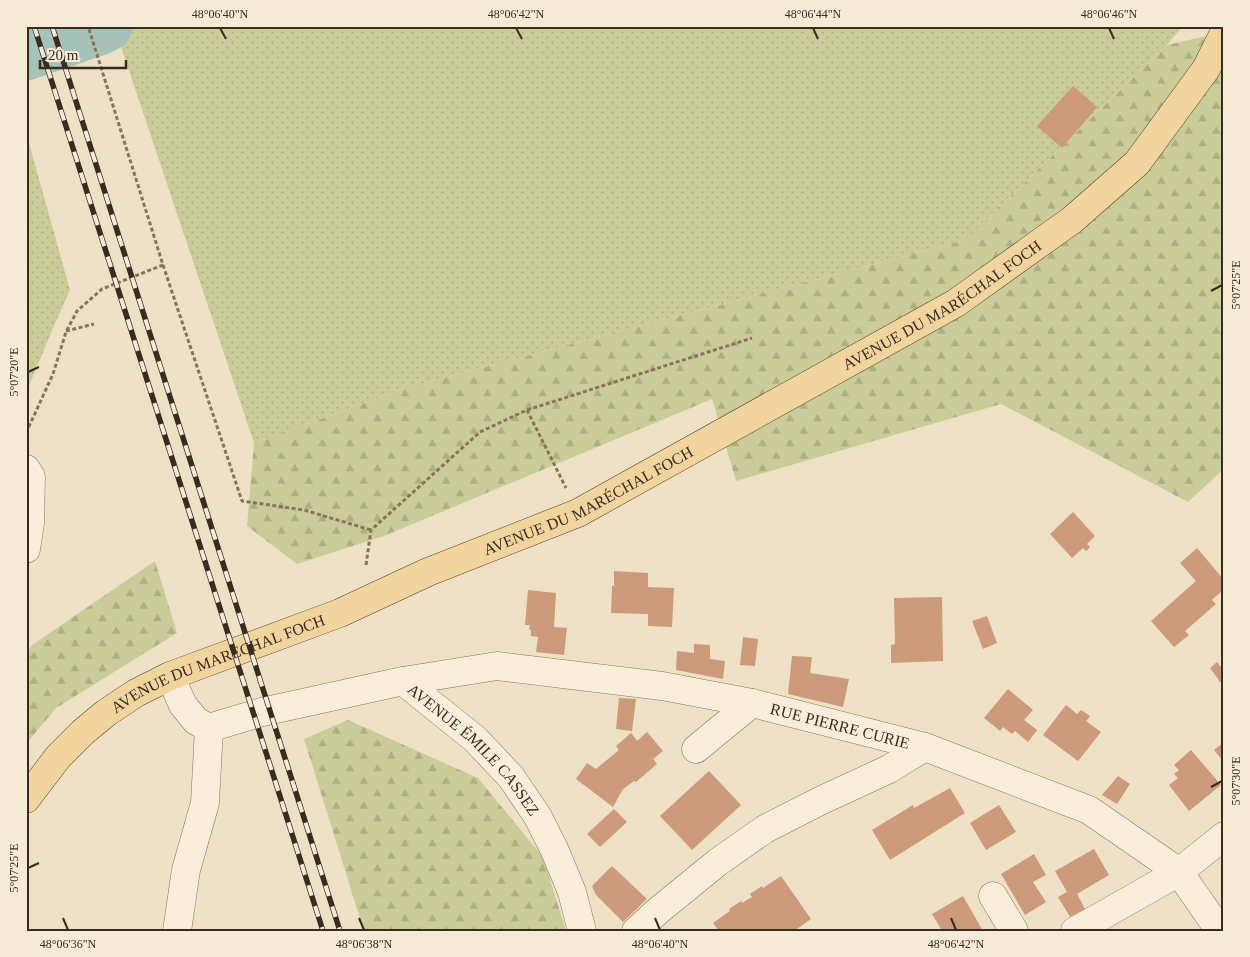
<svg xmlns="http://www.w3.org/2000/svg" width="1250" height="957" font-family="'Times New Roman',serif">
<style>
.grass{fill:url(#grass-dots)}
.forest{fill:url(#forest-firs)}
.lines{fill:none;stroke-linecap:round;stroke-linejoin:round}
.river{stroke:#a7c2b9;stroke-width:51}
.building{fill:#cd9a7b}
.minor-casing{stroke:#8a725b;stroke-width:29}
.major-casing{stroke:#58412f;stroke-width:29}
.path{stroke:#8a725b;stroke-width:3;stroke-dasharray:4 2.5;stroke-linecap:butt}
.minor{stroke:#f9eed9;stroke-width:28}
.major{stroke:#f2d49e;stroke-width:28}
.rail-casing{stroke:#3a2b1f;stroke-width:5.5}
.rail{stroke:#f6ebd6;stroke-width:4;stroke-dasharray:11;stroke-linecap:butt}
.ticks{fill:none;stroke:#3a2b1f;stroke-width:2}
.labels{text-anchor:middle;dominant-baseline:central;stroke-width:4.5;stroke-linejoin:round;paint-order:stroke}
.street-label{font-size:16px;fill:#3a2b1f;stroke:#f6ebd6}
.neatline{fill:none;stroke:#3a2b1f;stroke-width:2}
.ticks-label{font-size:12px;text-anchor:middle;fill:#3a2b1f}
</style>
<defs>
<pattern id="grass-dots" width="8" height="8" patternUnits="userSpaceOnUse" patternTransform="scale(1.25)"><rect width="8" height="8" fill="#cacd99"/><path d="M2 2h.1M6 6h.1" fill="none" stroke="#aeb083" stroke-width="1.8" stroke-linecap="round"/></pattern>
<pattern id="forest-firs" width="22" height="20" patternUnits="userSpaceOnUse" patternTransform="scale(1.25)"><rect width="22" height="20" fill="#cacd99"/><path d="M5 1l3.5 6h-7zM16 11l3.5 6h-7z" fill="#aeb083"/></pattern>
</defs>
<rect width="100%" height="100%" fill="#efe1c6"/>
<g class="grass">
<path d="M114,26H1183L1167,45L965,240L409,387L254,443Z"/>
<path d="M26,132L70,290L53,328L26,393Z"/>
</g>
<g class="forest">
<path d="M1224,32V469L1188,502L1001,404L736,481L712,399L384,536L297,564L247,526L254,443L409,387L965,240L1167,45Z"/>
<path d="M155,561L177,633L56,708L26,744V654L32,645Z"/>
<path d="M348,720L478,778L543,857L566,931H364L304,739Z"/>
</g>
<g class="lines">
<path class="river" d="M26,55L99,30L107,26"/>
</g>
<g class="building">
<path d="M1073,86L1097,107L1062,148L1037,126Z"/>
<path d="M1073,512L1095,536L1087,544L1090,547L1086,551L1083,548L1072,558L1050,534Z"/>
<path d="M1197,548L1224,580V589L1212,600L1216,604L1185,631L1189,635L1174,647L1151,621L1196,581L1180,563Z"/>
<path d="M614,571L648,573V587L674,588L672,627L648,626V614L611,613L612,586H614Z"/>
<path d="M528,590L556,593L554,627L567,628L564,655L536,652L538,637L531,636V630H529L530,625H525Z"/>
<path d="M942,597L943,661L891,663V645L895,644L894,598Z"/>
<path d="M987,616L997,643L983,649L972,621Z"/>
<path d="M743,637L758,639L755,666L740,665Z"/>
<path d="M694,644L710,645V659L725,661L723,679L676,670L677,651L694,653Z"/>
<path d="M792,656L812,657L810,673L849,679L843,707L788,694Z"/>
<path d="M1217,662L1224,671V679L1221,683L1210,668Z"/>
<path d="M1008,689L1033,710L1024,720L1037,730L1028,742L1015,731L1012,734L1003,727L1000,731L984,718Z"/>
<path d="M619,698L636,699L632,731L616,729Z"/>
<path d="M1066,705L1077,714L1081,710L1090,716L1086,721L1101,732L1078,761L1043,735Z"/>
<path d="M647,732L663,751L653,759L657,764L636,782L634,781L623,789L613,807L576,779L587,763L596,769L619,750L616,746L631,733L637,741Z"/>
<path d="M1224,742V762L1214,750Z"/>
<path d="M1191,750L1221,785L1189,811L1169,785L1178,778L1174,774L1179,770L1174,765Z"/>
<path d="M709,771L741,805L692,850L660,816Z"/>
<path d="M1118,776L1130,784L1117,804L1102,795Z"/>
<path d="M950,788L965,813L890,860L872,830L913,805L914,808Z"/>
<path d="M999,805L1016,832L986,850L970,823Z"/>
<path d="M614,809L627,822L600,847L587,834Z"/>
<path d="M1094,849L1109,875L1077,894L1085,909L1070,917L1058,897L1067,892L1055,871Z"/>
<path d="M1034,854L1046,875L1033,882L1046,902L1025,915L1001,874Z"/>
<path d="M612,866L647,899L623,922L596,895L592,886Z"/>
<path d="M781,876L811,919L794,931H719L713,923L730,911L729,909L741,901L742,903L752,897L750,894L762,886L763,888Z"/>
<path d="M963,896L983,931H942L932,914Z"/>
</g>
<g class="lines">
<defs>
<g id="minor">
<path d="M26,469L31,477L30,523L26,549"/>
<path id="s1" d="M170,676L183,705L196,721L209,728L262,712L403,681L475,739L511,777L538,817L555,851L572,892L582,931"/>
<path id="s2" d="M403,681L497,666L662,686L752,703L925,747L1089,810L1179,872L1220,931"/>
<path d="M696,749L752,703"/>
<path d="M993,896L1014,931"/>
<path d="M177,931L186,870L205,803L209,728"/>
<path d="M636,931L659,910L718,862L765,829L822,800L889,769L925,747"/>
<path d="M1075,931L1179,872L1224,836"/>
</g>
<g id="major">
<path id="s3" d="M26,799L58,757L83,732L106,713L136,693L170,676L340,613L428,572L578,513L956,303L1072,220L1137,163L1206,69L1224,33"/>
</g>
</defs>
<use href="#minor" class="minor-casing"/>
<use href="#major" class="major-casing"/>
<g class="path">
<path d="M163,265L242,501L304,510L371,530"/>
<path d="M66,331L94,324"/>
<path d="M527,410L566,488"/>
<path d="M26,433L53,374L66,332L77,311L102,289L163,265L88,26"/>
<path d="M366,565L371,530L480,432L527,410L752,338"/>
</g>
<use href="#minor" class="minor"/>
<use href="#major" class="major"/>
<defs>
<g id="rail">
<path d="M34,26L323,931"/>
<path d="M52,26L340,931"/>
</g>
</defs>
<use href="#rail" class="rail-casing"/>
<use href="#rail" class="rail"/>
</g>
<path class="ticks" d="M220,28L226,39M516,28L522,39M813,28L818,39M1109,28L1114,39M1211,291L1222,285M28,372L39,367M1211,787L1222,781M28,868L39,863M63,918L68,930M359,918L364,930M655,918L660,930M951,918L956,930"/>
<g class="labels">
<g class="street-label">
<text stroke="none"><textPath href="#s3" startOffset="1051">AVENUE DU MARÉCHAL FOCH</textPath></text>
<text stroke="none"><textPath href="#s3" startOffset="646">AVENUE DU MARÉCHAL FOCH</textPath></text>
<text stroke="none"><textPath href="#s3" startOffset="241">AVENUE DU MARÉCHAL FOCH</textPath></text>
<text stroke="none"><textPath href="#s2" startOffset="444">RUE PIERRE CURIE</textPath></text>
<text stroke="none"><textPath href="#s1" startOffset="366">AVENUE ÉMILE CASSEZ</textPath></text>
</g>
</g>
<rect width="1250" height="957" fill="none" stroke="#f6ebd6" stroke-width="55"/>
<path d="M40 60v8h86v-8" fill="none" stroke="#3a2b1f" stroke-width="2.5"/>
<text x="48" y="60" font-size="15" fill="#3a2b1f" stroke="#f6ebd6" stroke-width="4" paint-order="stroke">20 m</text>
<rect x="28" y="28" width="1194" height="902" class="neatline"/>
<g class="ticks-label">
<text x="220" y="18">48°06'40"N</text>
<text x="516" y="18">48°06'42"N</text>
<text x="813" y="18">48°06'44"N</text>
<text x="1109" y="18">48°06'46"N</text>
<text transform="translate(1236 285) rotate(-90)" y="4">5°07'25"E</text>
<text transform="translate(14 372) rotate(-90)" y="4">5°07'20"E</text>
<text transform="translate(1236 781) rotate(-90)" y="4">5°07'30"E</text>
<text transform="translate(14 868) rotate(-90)" y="4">5°07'25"E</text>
<text x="68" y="948">48°06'36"N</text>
<text x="364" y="948">48°06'38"N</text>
<text x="660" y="948">48°06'40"N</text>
<text x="956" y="948">48°06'42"N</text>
</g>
</svg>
